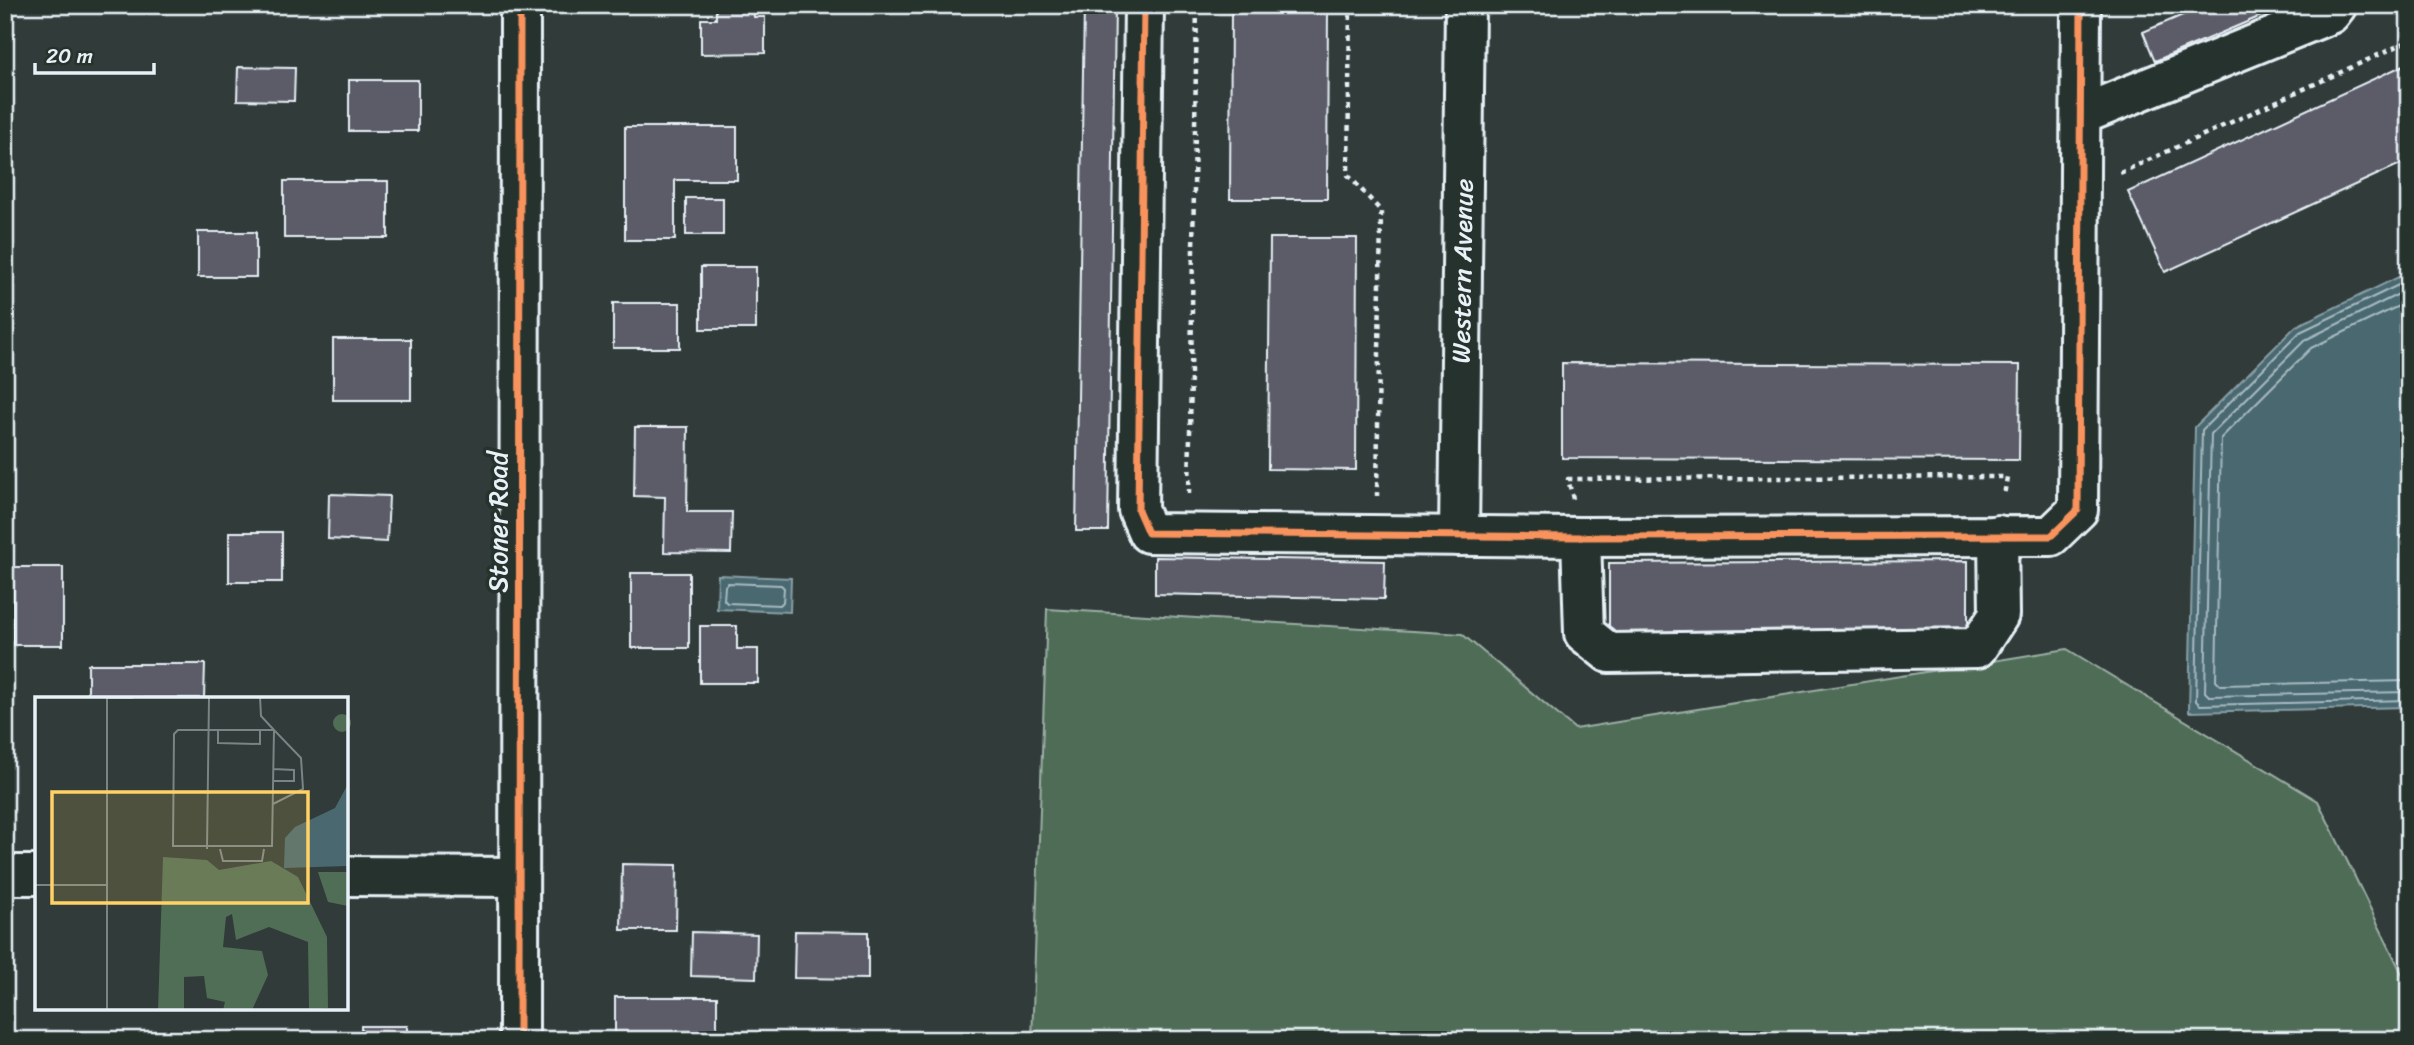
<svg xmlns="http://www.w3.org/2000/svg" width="2414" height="1045" font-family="Sriracha,sans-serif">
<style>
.green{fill:#506d56;stroke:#9cafa7;stroke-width:2}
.water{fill:#49686f;stroke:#899fa6;stroke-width:2}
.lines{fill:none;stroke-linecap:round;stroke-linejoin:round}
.shore{stroke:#a8bac1;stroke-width:2}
.building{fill:#5b5c68;stroke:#e8f1f8;stroke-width:2}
.minor-casing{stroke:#e8f1f8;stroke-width:44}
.path{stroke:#e8f1f8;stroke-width:4.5;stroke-dasharray:5 5;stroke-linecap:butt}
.minor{stroke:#26332d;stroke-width:38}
.cycleway-casing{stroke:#26332d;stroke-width:11}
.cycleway{stroke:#f8935d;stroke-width:7}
.labels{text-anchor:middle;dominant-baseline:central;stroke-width:7;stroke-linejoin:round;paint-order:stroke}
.street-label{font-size:26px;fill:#e8f1f8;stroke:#26332d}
.inset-road{fill:none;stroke:#7a8485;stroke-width:2}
.view{fill:#ffd166;fill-opacity:0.15;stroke:#ffd166;stroke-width:3.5}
.inset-edge{fill:none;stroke:#e8f1f8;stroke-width:3.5}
</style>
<rect width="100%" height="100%" fill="#313b39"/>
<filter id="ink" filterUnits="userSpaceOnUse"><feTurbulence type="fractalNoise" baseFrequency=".0143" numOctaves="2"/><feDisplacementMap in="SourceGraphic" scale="14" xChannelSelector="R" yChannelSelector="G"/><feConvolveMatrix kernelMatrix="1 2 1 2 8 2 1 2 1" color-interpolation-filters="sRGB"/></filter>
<g filter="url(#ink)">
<path class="green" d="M1047,609L1462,634L1575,729L2067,649L2318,801L2409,988V1040H1032Z"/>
<g class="water">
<path d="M2409,272V707L2189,712L2195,427L2296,326Z"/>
<path d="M718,575L791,578L790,612L717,609Z"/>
</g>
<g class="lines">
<g class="shore">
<path d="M2409,280L2300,332L2202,430L2196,701L2200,705L2409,700"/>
<path d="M2409,289L2305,340L2211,434L2205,692L2209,696L2409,692"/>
<path d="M2409,301L2311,348L2221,438L2216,681L2220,685L2409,681"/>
<path d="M728,583L781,585L784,588L783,602L780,605L727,603L724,600L725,586Z"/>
</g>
</g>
<g class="building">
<path d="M1084,5H1115L1108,531H1076Z"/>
<path d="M1231,5H1328L1327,199H1230Z"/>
<path d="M2206,5H2287L2155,61L2143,32Z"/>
<path d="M753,7L754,17H765V53L701,54V19H716V8Z"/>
<path d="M2406,64L2409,70V160L2165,272L2128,192Z"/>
<path d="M238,67L295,68L294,101L237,100Z"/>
<rect x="349" y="80" width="69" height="51"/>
<path d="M625,127H737V180H675V240H625Z"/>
<rect x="284" y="181" width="104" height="57"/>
<rect x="686" y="198" width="37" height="37"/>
<rect x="198" y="232" width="58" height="45"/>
<path d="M1270,238H1357L1356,470L1268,469Z"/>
<rect x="701" y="267" width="55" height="62"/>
<rect x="613" y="303" width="67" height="45"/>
<rect x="333" y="339" width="78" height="61"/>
<path d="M1562,363L2020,365L2019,460L1562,458Z"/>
<path d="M635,427H688L687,512H732L731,553L664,552L665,497L634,496Z"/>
<path d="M329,494L389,496L387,542L328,539Z"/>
<rect x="229" y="532" width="53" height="50"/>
<path d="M1155,557L1385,561L1384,599L1155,594Z"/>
<path d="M1968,561V632L1609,634V563Z"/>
<rect x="13" y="567" width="50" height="78"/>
<rect x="631" y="573" width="58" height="75"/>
<path d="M700,626H737V649H758V683H700Z"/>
<path d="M88,664H205L204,698H88Z"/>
<path d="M622,864L677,865L676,930H621Z"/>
<path d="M795,931L868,932V979L794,978Z"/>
<path d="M692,932L757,934L756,978L691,976Z"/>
<path d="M615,997H717V1039L763,1040H615Z"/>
<rect x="361" y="1026" width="46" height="14"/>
</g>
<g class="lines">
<defs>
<g id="minor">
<path d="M1144,5L1138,510L1148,533L1581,537L2051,536L2078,510L2081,5"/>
<path d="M2081,115L2330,14L2337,5"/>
<path d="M1459,536L1465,5"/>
<path d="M1581,537L1584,633L1609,653L1977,648L1999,615L1998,535"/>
<path d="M5,875H37"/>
<path d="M346,876L519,877"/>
<path d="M519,1040L520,5"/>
</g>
</defs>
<use href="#minor" class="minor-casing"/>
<g class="path">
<path d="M1350,5L1348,175L1381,211L1377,496"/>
<path d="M2120,173L2409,41"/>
<path d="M1189,494L1197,5"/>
<path d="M1573,499L1568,479L2007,477L2004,496"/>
</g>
<use href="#minor" class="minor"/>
<defs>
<g id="cycleway">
<path d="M1144,5L1138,510L1148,533L1581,537L2051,536L2078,510L2081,5"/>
<path d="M519,1040L520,5"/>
</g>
</defs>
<use href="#cycleway" class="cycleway-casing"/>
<use href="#cycleway" class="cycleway"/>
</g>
</g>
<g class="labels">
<g class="street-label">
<text transform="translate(1462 271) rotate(-89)">Western Avenue</text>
<text transform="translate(498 522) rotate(-90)">Stoner Road</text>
</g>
</g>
<g transform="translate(35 697)">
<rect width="313" height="313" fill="#313b39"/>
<path d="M298 26a9 9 0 1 1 18 0a9 9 0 1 1-18 0ZM128,160L172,163L184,173L236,164L263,180L292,240L293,311L274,313L273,245L234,230L201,243L197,217L191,220L188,250L227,254L233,278L217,313H188L190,305L172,301L169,279L149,280V313H123ZM283,175H313V209L293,205Z" fill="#506d56"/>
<path d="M313,87V169L249,171L250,141L260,130L300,111Z" fill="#49686f"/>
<path class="inset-road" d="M225,0L226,19L239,33L238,90L237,149H138L139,37L143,33H239L266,61L268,92L238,107M72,1H98M183,33V46L225,47V34M238,84H259V73L238,72M172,152L174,0M185,152L188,164H227L229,152M0,188H72M72,313V0"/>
<path class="view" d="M17,95H273V206H17Z"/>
<rect width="313" height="313" class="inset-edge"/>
</g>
<rect width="2414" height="1045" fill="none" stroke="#26332d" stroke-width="28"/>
<rect x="14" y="14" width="2386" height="1017" fill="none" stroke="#e8f1f8" stroke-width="2.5" filter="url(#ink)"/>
<path d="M35 63v10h119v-10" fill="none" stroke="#e8f1f8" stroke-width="3.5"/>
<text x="46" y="63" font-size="21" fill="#e8f1f8" stroke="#26332d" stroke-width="5" paint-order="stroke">20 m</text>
</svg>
